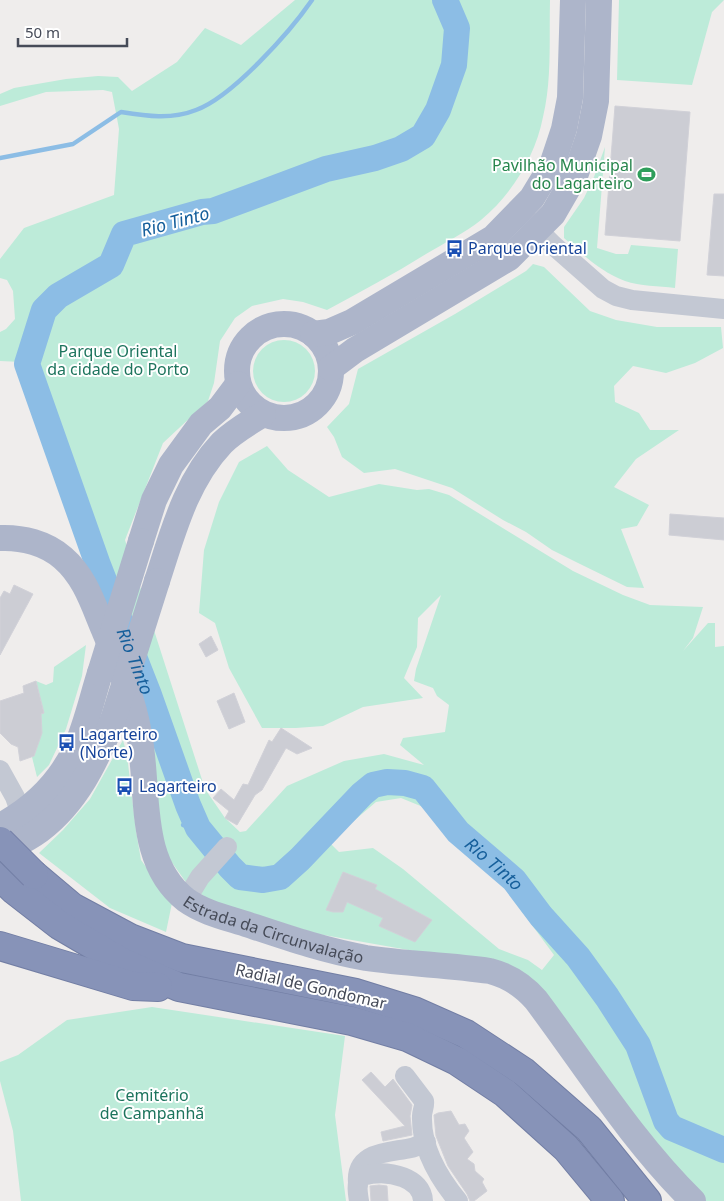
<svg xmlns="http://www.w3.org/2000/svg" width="724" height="1201" font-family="'Noto Sans',sans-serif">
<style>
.green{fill:#bdebd9;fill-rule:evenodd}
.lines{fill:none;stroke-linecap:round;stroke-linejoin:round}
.stream{stroke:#8cbde5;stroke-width:4.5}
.river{stroke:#8cbde5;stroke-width:26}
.building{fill:#cccdd4;stroke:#d1d1d8}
.highway-casing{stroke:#727ea4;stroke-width:30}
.minor{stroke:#c3c8d3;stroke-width:20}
.major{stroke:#adb5ca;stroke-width:26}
.highway{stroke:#8793b8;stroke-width:28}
.highway-bridge-casing{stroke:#727ea4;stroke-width:30;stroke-linecap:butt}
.major-bridge{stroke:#adb5ca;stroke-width:26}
.highway-bridge{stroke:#8793b8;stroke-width:28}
.labels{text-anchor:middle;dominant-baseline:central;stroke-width:4;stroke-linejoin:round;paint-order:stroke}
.leisure-label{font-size:16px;fill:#27864d;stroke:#fff;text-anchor:end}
.transit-label{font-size:16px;fill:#164399;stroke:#fff;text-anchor:start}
.park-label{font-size:16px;fill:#1d745d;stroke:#fff}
.street-label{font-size:16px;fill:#464b58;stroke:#fff}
.water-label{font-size:18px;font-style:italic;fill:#165f9b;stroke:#fff}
</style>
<rect width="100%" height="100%" fill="#efedec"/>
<g class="green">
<path d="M295,0H550C549,39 552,80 543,117C535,157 512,194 481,220C465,233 444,243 426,254C394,274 360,292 327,310L303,302L283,299L252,306L235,318L220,341L214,383L208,401L163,443L125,540L205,789L225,818L240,832L246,831L287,786L344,761L384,754L424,765L400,745L403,738L445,732L449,705L437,696L433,688L414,681L416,669L441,595L418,618L417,647L404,678L423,698L363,707L323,726L296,728H262L229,668L215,623L199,613L204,550L219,502L239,462L267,446L288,470L329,497L379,484L417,490L429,489L449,495L573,571L623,595L650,605L703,607L693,638L683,651L708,623H715V647L724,646V1201H704L675,1171L545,995L431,954L318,934L211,901L188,885L168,857L160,828L150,752L100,580L22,362L0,361V332L6,329L15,319L13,291L7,280L0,278V259L24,228L114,195L119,129L112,92L103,90L46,92L0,106V94L14,88L66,79L98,76L118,77L132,91L177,62L205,28L241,45ZM401,798L423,807L442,828L484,860L554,955L542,970L528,960L499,949L403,869L373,848L339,852L331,844L336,836L376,802Z"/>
<path d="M619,0H724L712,12L692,85L617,80Z"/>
<path d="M605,147L597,248L616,254H628L631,245L678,249L675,288C659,286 640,286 625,281C601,272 582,254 564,238V227L584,198L594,177Z"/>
<path d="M533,264L544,267L590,311L616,320L657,327H721L723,348L695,363L666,373L633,366L614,386L615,402L639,413L650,430H679L636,459L614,487L649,505L637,526L621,529L644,588L627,587L576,562L552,550L526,532L503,520L452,488L395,469L364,473L342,457L334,437L327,427L349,404L358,369L455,314L526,271Z"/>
<circle cx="284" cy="371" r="31"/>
<path d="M86,645L82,676L66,729L49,765L37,777L32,757L34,756C40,741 41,730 41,714L44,713L36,681L46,685L53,682L54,667Z"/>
<path d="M123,740L127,755L136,831L141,860L172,903L166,932L110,908L39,853L63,830L90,799Z"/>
<path d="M152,1007L345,1036L335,1115L346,1201H21L13,1131L0,1081V1062L18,1055L67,1020Z"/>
</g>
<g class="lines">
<g class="stream">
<path d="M0,158L73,144L121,112C146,116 171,120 196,110C232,97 290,32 312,0"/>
<path d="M183,825L198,828"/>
</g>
<path class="river" id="s1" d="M445,0L457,28L454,65L438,110L423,136L401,149L375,158L326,169L213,211L202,212L124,234L111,265L58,296L44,310L27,364L98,565L149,695L188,805L198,828L230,867L240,877L263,880L280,877L300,859L362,794L373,785L387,782L405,783L423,788L458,832L514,880L541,916L578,957L607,997L638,1045L666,1121L672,1128L724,1150"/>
</g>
<g class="building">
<path d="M615,106L690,112L680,241L605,235Z"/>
<path d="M714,194H724V276L707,275Z"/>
<path d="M670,514L724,518V540L669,535Z"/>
<path d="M14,585L33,594L0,655V598L4,591L10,594Z"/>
<path d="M211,636L218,650L206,657L199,644Z"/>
<path d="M36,681L44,713L41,714L42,733L34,756L20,761L18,747L11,744L0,733V701L24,693L23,686Z"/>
<path d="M234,693L245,722L229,729L217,701Z"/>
<path d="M281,728L312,748L297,754L286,748L262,790L255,795L237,825L225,818L229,811L213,798L221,789L234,800L243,784L248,785L269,740L272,742Z"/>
<path d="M343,872L377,885L375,889L432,920L415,942L379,926L383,918L347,902L343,912H333L326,910Z"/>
<path d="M371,1072L385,1087L393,1079L412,1105L410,1116L412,1135L383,1141L381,1132L405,1126L362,1080Z"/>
<path d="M451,1111L459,1125L465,1124L469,1131L464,1138L473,1152L467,1159L474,1164L475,1171L484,1179L482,1182L487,1191L474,1201H470L467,1194L448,1166L436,1136L434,1115L438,1113Z"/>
<path d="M379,1185L387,1186L388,1201H371L370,1186Z"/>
</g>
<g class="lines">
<defs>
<g id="highway">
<path d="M34,875L72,907L130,938L182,958L356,993L414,1011L466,1034L524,1072L589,1129L647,1201"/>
<path d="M0,876L14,890L59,925L122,962L179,987L352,1021L407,1037L457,1061L505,1093L566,1148L610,1201"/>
<path d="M0,946L133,986L158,987"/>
</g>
</defs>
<use href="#highway" class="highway-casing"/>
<g class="minor">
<path d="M528,220L553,245L603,289L616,296L632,300L724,309"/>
<path d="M0,770L15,797L21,814"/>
<path d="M186,900L200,877L227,847"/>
<path d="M405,1076L424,1101C425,1106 422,1111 422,1116C421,1147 439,1178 458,1201"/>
<path d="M358,1184C355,1151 388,1153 411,1148C416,1147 421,1144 426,1142"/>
<path d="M359,1201C358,1195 356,1184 360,1178C362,1175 367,1175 371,1174C389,1171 422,1177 423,1201"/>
</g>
<g class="major">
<circle cx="284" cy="371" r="47"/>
<path d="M313,334L329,332L352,322L493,238L532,198L552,165L564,129L570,98L573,0"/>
<path d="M331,368L355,350L509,258L553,214L575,176L589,136L596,101L599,0"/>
<path id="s2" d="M0,538C22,537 46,543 63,558C85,577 93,604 104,630C118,663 133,698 139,734C150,789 136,861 186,900C204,913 228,918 249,925C288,938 326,951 366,958C407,964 449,965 490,971C509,976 523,985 536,1000C587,1068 632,1141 693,1201"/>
<path d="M141,541L154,500L171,465L201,424L220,408L238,384"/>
<path d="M157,581C173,532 186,481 222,443C234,431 249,423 263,414"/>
<path d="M0,826C32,809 59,783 75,750C86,726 92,698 100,673"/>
<path d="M0,853C13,846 28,839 40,830C77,802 96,761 113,720"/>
</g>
<use href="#highway" class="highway"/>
<defs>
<path id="highway-bridge" d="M0,841L34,875"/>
</defs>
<use href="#highway-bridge" class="highway-bridge-casing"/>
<g class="major-bridge">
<path d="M100,673L141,541"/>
<path d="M113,720L157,581"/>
</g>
<use href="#highway-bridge" class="highway-bridge"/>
</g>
<defs>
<symbol id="stadium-bare" viewBox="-9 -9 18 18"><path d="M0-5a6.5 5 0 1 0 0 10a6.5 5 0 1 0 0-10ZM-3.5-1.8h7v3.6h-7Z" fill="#2e9e5b" stroke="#fff" stroke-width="2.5" paint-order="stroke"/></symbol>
<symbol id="bus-bare" viewBox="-9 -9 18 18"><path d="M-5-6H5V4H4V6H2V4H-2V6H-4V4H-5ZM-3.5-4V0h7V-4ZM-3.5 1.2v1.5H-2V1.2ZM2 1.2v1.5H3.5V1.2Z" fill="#1a4fb4" stroke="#fff" stroke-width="2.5" paint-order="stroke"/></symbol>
</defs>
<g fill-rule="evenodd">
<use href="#stadium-bare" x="634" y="162" width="25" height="25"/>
<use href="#bus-bare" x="442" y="236" width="25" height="25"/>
<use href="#bus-bare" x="54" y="730" width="25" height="25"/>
<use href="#bus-bare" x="112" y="774" width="25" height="25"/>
</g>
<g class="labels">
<g class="leisure-label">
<text x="633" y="165">Pavilhão Municipal<tspan x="633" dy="18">do Lagarteiro</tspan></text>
</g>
<g class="transit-label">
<text x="468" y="248">Parque Oriental</text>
<text x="80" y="734">Lagarteiro<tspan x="80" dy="18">(Norte)</tspan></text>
<text x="139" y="786">Lagarteiro</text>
</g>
<g class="park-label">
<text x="118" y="351">Parque Oriental<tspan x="118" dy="18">da cidade do Porto</tspan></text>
<text x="152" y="1095">Cemitério<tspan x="152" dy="18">de Campanhã</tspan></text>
</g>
<g class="street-label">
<text stroke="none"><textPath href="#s2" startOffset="532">Estrada da Circunvalação</textPath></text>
<text transform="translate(311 986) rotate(13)">Radial de Gondomar</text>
</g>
<g class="water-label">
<text transform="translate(175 221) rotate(-15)">Rio Tinto</text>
<text stroke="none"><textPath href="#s1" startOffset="949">Rio Tinto</textPath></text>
<text stroke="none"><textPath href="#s1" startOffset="1519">Rio Tinto</textPath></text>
</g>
</g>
<path d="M18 38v8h109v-8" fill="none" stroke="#464b58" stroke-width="2.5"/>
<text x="25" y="38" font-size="15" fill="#464b58" stroke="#ffffff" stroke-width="4" paint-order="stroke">50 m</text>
</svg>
